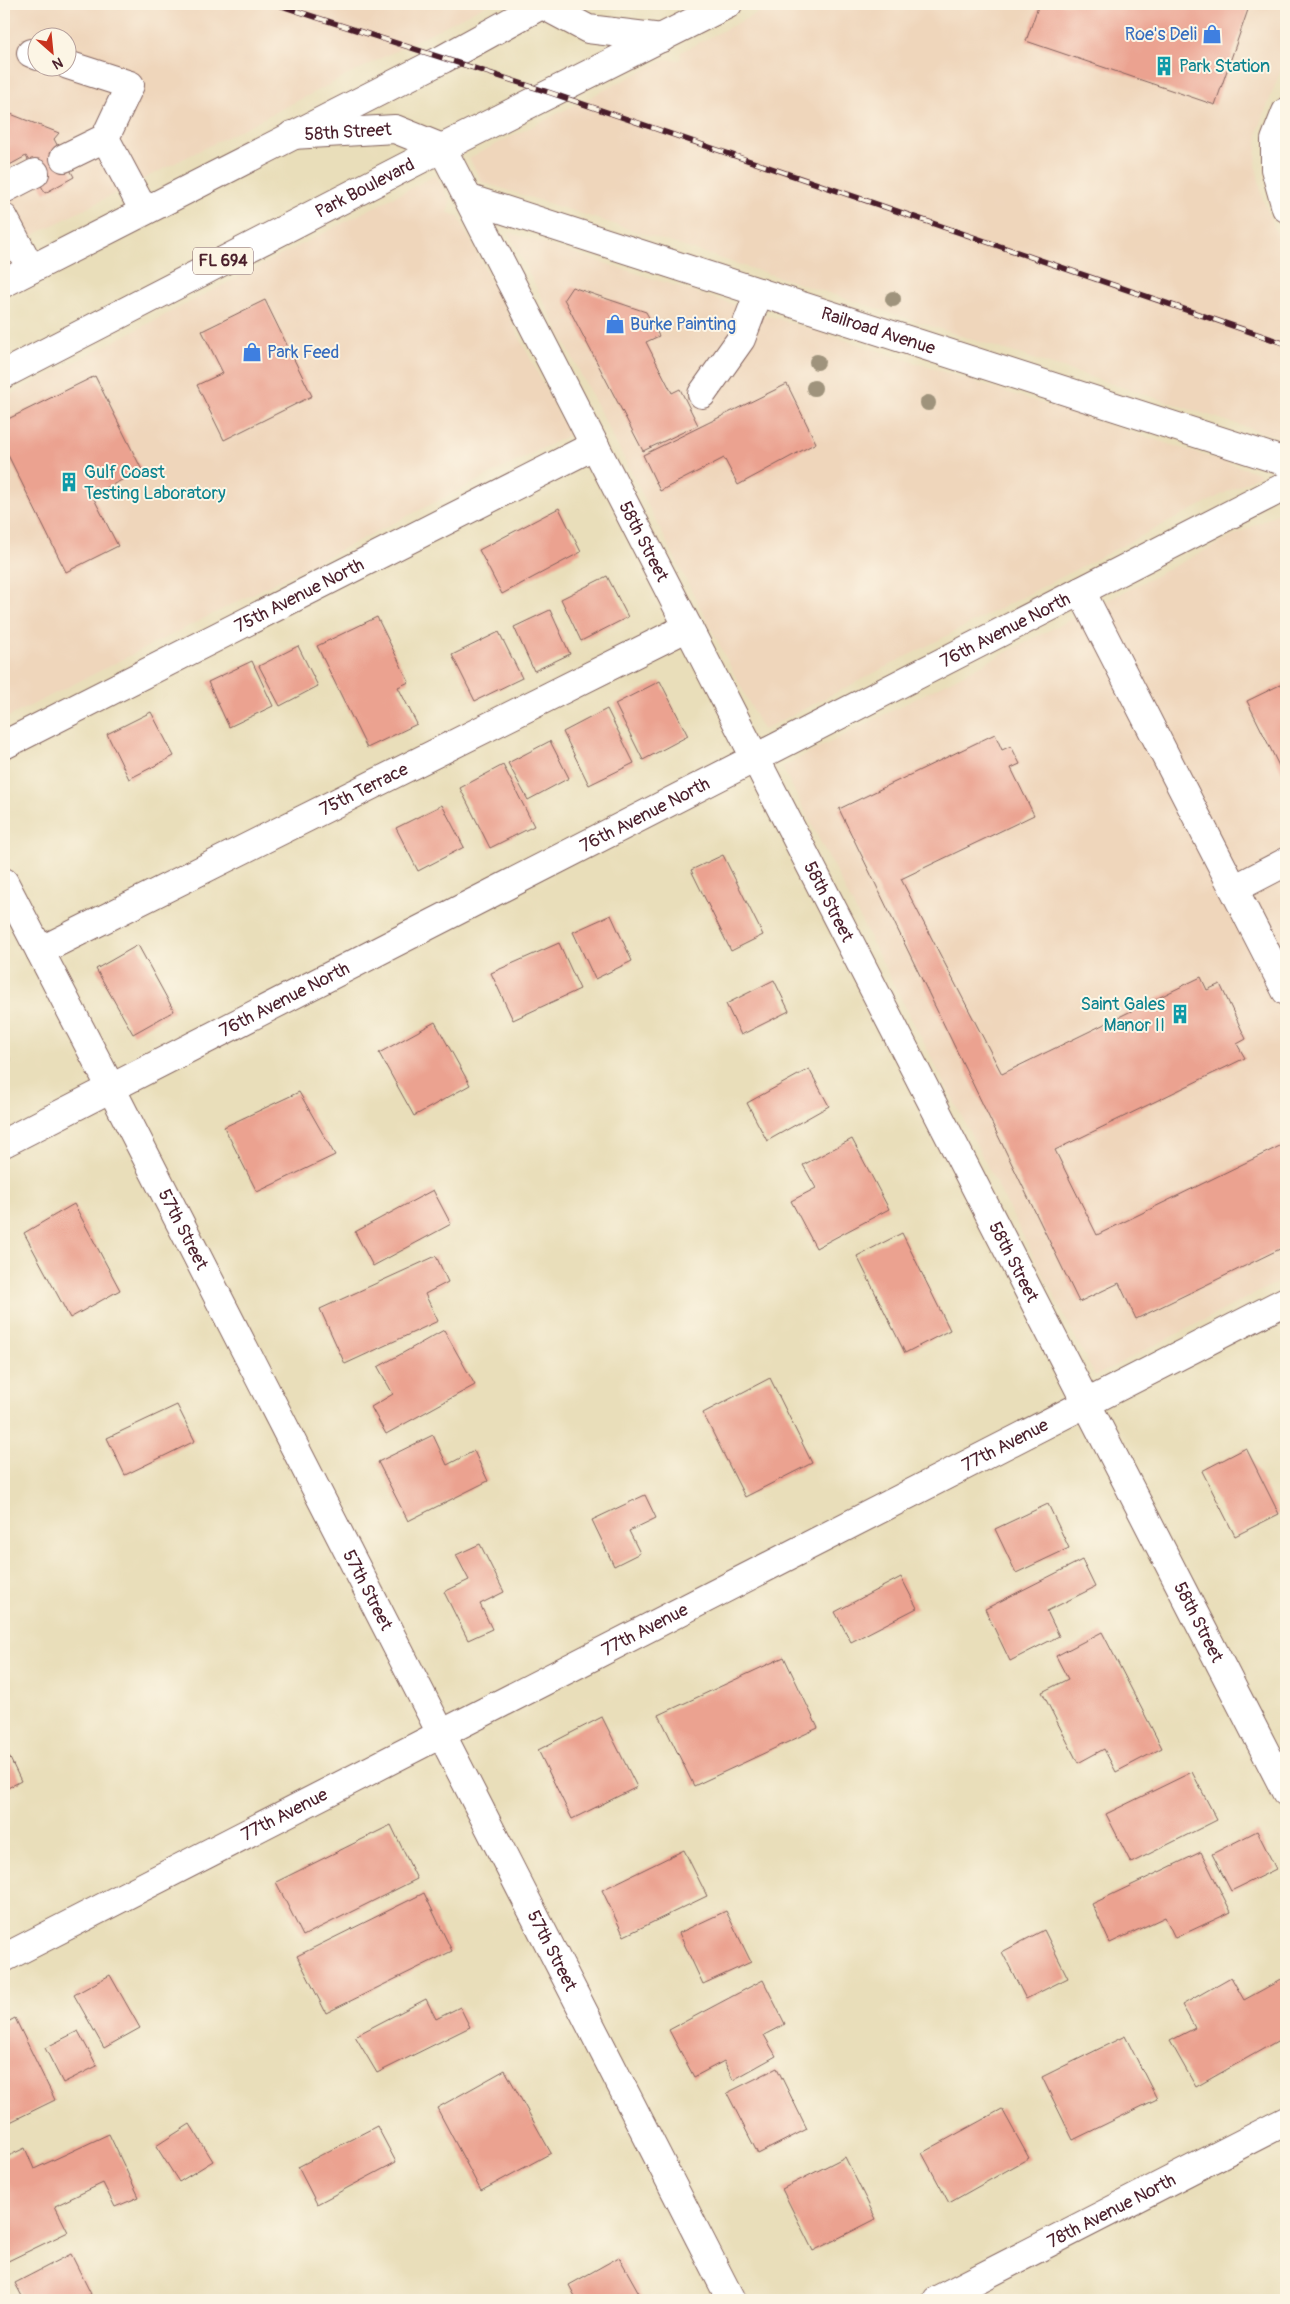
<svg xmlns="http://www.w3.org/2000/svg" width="1290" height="2304" font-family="Pangolin,sans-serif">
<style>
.built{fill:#efd6bb;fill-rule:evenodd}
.building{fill:#eba290}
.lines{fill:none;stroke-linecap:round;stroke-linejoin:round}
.minor-casing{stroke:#82625d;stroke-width:30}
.major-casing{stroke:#82625d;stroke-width:30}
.minor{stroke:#fff;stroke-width:28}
.major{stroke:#fff;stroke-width:28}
.rail-casing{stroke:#4a1f2b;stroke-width:5.5}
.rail{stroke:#fcf5e5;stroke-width:4;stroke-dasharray:11;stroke-linecap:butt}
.tree{fill:#9f937c}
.labels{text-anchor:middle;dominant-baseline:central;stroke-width:4;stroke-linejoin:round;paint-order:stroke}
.shield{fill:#fcf5e5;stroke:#7f5f63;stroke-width:1}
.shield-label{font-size:16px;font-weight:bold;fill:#4a1f2b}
.shop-label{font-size:18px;fill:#366cbe;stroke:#fcf5e5;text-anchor:start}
.culture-label{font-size:18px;fill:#0d838f;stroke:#fcf5e5;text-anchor:start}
.street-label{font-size:18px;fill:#4a1f2b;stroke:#fcf5e5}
</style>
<rect width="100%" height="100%" fill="#fcf5e5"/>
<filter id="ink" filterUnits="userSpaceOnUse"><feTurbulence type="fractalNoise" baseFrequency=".02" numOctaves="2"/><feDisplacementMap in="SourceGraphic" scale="10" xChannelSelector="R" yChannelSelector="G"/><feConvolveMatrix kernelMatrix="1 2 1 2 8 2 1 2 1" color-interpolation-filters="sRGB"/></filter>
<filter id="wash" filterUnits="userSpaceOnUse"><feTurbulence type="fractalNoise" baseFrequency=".0096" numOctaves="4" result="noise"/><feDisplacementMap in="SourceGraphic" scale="20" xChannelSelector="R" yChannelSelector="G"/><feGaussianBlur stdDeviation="1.12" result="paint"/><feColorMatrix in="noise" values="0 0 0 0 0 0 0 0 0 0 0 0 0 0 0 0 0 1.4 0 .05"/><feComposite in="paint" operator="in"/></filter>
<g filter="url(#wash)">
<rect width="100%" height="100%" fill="#e9deba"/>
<g class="built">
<path d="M4,4H488L4,250ZM38,38H68V68H38Z"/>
<path d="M775,4H1286V56L1258,131L1256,166L1263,200L1286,255V440L482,182L469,158L666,59L680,60L681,52Z"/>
<path d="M436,175L450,201L448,213L458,216L569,435L4,719V398Z"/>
<path d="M508,232L1262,474L763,730Z"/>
<path d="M1286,509V1278L1095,1376L782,767Z"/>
</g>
<g id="blocks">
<g class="building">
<path d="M1039,4H1250L1215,105L1026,41Z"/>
<path d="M4,104L8,113L59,133L54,139L74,177L45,193L26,156L4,168Z"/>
<path d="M572,287L646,312L659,336L646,342L672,393L680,389L698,425L643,451L564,299Z"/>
<path d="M265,300L312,396L224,440L197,385L223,373L202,331Z"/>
<path d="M95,376L142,470L92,495L118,546L66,572L4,447V421Z"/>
<path d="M787,384L816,443L738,485L724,458L660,491L643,455Z"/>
<path d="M559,508L581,552L502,594L479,550Z"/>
<path d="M607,576L628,617L581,641L561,599Z"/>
<path d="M550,610L570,654L534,671L514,627Z"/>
<path d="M377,617L409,682L398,687L417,724L367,748L317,646Z"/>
<path d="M499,632L522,678L475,701L452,655Z"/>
<path d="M298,646L318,686L280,706L259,666Z"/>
<path d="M252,661L273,706L229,727L208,682Z"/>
<path d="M660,681L688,736L643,760L615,704Z"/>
<path d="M1286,682V780L1247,701Z"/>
<path d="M607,709L634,763L589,785L563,732Z"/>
<path d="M151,712L174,756L129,779L107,734Z"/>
<path d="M995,734L1002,750L1011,746L1020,764L1011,768L1034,815L901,879L1002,1074L1201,977L1207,990L1220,984L1246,1039L1237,1044L1245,1058L1055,1150L1097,1235L1286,1143V1246L1136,1319L1119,1283L1079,1302L839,809Z"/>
<path d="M550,741L569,778L528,800L508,763Z"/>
<path d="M503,765L534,826L490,848L460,788Z"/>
<path d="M442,805L464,847L418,871L396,828Z"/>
<path d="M723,855L763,935L731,951L691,870Z"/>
<path d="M611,915L632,961L595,979L573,932Z"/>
<path d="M559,943L580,989L513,1020L491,973Z"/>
<path d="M138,945L174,1011L133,1034L96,969Z"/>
<path d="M774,980L789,1011L741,1035L726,1004Z"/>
<path d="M435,1022L470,1085L414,1116L379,1053Z"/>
<path d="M4,1046L11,1061L4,1065Z"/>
<path d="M809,1069L829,1106L767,1141L747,1103Z"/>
<path d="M299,1092L335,1155L257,1192L224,1127Z"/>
<path d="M852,1139L889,1209L816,1248L791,1201L816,1188L803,1165Z"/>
<path d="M433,1190L451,1224L373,1266L355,1232Z"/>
<path d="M74,1204L120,1290L70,1318L24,1233Z"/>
<path d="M902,1233L950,1330L905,1353L857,1256Z"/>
<path d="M436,1256L448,1282L425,1294L438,1321L345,1364L320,1309Z"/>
<path d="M444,1330L475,1385L386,1434L371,1407L393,1394L378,1367Z"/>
<path d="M770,1378L812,1463L745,1497L703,1413Z"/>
<path d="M177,1405L195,1441L125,1475L107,1438Z"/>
<path d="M433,1435L447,1465L474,1451L488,1481L408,1521L378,1462Z"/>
<path d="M1246,1448L1279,1514L1235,1536L1202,1471Z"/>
<path d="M645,1495L656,1518L629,1531L640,1553L614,1566L592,1520Z"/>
<path d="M1048,1504L1069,1548L1016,1573L995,1529Z"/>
<path d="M480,1544L504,1592L480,1604L492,1629L468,1640L444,1592L469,1580L456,1555Z"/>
<path d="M1082,1560L1095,1587L1047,1611L1059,1636L1010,1661L985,1609Z"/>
<path d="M901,1577L917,1608L851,1642L835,1612Z"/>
<path d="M1102,1632L1162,1748L1116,1772L1104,1749L1078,1763L1042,1692L1068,1679L1056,1656Z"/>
<path d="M784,1657L818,1728L694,1786L659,1715Z"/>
<path d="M602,1717L637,1787L572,1819L538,1750Z"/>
<path d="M4,1746L21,1781L4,1790Z"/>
<path d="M1192,1772L1217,1820L1131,1863L1106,1814Z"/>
<path d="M391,1825L417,1879L303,1936L276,1882Z"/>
<path d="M1257,1831L1276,1869L1231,1891L1212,1854Z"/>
<path d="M684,1850L707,1896L624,1936L602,1890Z"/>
<path d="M1201,1852L1231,1912L1175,1938L1165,1917L1110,1943L1092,1904Z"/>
<path d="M424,1893L452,1951L326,2013L297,1956Z"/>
<path d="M726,1911L751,1962L703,1984L679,1933Z"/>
<path d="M1044,1930L1068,1978L1026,1999L1002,1952Z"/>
<path d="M110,1975L140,2028L104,2048L74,1995Z"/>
<path d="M1231,1977L1244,2000L1286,1977V2036L1196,2087L1170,2041L1195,2028L1182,2005Z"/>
<path d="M763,1980L785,2024L764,2035L776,2056L733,2080L724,2061L694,2077L669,2030Z"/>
<path d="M426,1999L436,2019L460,2007L470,2027L377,2073L355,2036Z"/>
<path d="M15,2018L55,2100L4,2125V2024Z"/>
<path d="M78,2031L97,2066L63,2083L45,2048Z"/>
<path d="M1125,2036L1157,2099L1073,2140L1042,2077Z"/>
<path d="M777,2068L807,2129L758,2154L727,2093Z"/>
<path d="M505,2070L551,2153L481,2191L437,2108Z"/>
<path d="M1002,2109L1029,2158L949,2203L922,2153Z"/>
<path d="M190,2124L213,2161L179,2182L156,2146Z"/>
<path d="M377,2126L396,2162L317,2204L298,2167Z"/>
<path d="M109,2134L139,2197L115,2207L103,2183L55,2206L68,2232L4,2263V2158L25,2148L34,2169Z"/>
<path d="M845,2157L876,2219L813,2251L782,2189Z"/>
<path d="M71,2254L91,2294L79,2300H24L15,2283Z"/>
<path d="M619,2257L643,2300H577L569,2285Z"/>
</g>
</g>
</g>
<g filter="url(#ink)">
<use href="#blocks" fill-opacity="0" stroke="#82625d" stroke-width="1"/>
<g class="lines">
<defs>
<g id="minor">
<path d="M541,4L588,29L662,38"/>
<path d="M31,53L38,56"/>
<path d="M68,65L130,85L105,138L144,211"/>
<path d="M1286,112L1275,140V169L1286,208"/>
<path id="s1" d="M292,135L395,129L442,148L1286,1792"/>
<path d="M64,158L105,138"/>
<path d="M4,189L35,173"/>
<path id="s2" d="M470,199L1286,462"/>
<path d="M4,218L31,269"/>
<path d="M702,394L741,339L759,292"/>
<path d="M1081,591L1286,991"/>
<path id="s3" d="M4,745L595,445"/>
<path id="s4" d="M4,882L111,1088L731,2300"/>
<path d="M1234,889L1286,862"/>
<path id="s5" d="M40,951L688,627"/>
<path id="s6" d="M4,1143L1286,486"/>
<path id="s7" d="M4,1958L1286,1301"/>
<path id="s8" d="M937,2300L1286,2121"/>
</g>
<g id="major">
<path d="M4,283L443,59L543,4"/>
<path id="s9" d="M4,374L442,148L728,4"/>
</g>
</defs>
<use href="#minor" class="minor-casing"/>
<use href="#major" class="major-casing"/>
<use href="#minor" class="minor"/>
<use href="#major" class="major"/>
<defs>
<path id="rail" d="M275,4L551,93L1286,344"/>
</defs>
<use href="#rail" class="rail-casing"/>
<use href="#rail" class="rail"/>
</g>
<g class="tree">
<circle cx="893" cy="299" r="8"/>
<circle cx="817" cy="362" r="8"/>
<circle cx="814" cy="388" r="8"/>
<circle cx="928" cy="403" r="8"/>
</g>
</g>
<defs>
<symbol id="shop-bare" viewBox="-9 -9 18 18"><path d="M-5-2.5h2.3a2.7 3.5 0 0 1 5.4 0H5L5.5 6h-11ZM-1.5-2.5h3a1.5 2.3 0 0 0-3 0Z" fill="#3f7fe0" stroke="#fcf5e5" stroke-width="2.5" paint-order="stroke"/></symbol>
<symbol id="building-bare" viewBox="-9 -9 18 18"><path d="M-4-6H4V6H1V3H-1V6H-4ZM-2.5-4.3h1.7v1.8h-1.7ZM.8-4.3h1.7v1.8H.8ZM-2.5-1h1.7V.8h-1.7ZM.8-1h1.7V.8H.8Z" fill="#0f9aa8" stroke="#fcf5e5" stroke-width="2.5" paint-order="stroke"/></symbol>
</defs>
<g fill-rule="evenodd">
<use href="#shop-bare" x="1198" y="20" width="28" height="28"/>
<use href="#building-bare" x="1150" y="52" width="28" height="28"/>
<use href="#shop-bare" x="601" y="310" width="28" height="28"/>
<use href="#shop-bare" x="238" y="338" width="28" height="28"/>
<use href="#building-bare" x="55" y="468" width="28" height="28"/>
<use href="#building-bare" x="1166" y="1000" width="28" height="28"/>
</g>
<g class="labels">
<rect class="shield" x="193" y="247.5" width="60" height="27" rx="4"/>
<g class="shield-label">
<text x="223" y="261">FL 694</text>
</g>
<g class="shop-label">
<text x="1197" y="34" text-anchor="end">Roe's Deli</text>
<text x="630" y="324">Burke Painting</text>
<text x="267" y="352">Park Feed</text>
</g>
<g class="culture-label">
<text x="1179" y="66">Park Station</text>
<text x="84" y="472">Gulf Coast<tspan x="84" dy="21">Testing Laboratory</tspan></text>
<text x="1165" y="1004" text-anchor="end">Saint Gales<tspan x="1165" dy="21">Manor II</tspan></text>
</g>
<g class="street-label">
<text stroke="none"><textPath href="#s1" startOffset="56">58th Street</textPath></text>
<text stroke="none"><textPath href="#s9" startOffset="406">Park Boulevard</textPath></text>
<text stroke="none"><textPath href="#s2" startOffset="429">Railroad Avenue</textPath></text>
<text stroke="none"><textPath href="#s1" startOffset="596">58th Street</textPath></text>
<text stroke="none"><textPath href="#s3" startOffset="331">75th Avenue North</textPath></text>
<text stroke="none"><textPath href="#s6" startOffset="1125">76th Avenue North</textPath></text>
<text stroke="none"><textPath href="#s5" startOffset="362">75th Terrace</textPath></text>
<text stroke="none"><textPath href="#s6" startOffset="720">76th Avenue North</textPath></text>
<text stroke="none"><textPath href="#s1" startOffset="1001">58th Street</textPath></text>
<text stroke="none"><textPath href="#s6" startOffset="315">76th Avenue North</textPath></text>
<text stroke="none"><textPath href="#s4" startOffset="391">57th Street</textPath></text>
<text stroke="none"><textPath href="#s1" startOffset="1406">58th Street</textPath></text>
<text stroke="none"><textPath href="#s7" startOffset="1125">77th Avenue</textPath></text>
<text stroke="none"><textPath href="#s4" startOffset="796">57th Street</textPath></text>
<text stroke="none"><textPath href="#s1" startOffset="1811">58th Street</textPath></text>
<text stroke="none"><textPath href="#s7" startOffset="720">77th Avenue</textPath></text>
<text stroke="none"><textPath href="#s7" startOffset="315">77th Avenue</textPath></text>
<text stroke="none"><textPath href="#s4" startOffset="1201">57th Street</textPath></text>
<text stroke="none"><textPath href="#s8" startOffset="196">78th Avenue North</textPath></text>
</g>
</g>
<rect width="1290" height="2304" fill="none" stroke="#fcf5e5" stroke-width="20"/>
<g transform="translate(52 52) rotate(153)"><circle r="24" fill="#fcf5e5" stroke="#b59f9b"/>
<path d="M0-4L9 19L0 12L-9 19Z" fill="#c8321e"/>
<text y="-8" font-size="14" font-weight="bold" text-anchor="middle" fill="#4a1f2b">N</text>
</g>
</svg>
